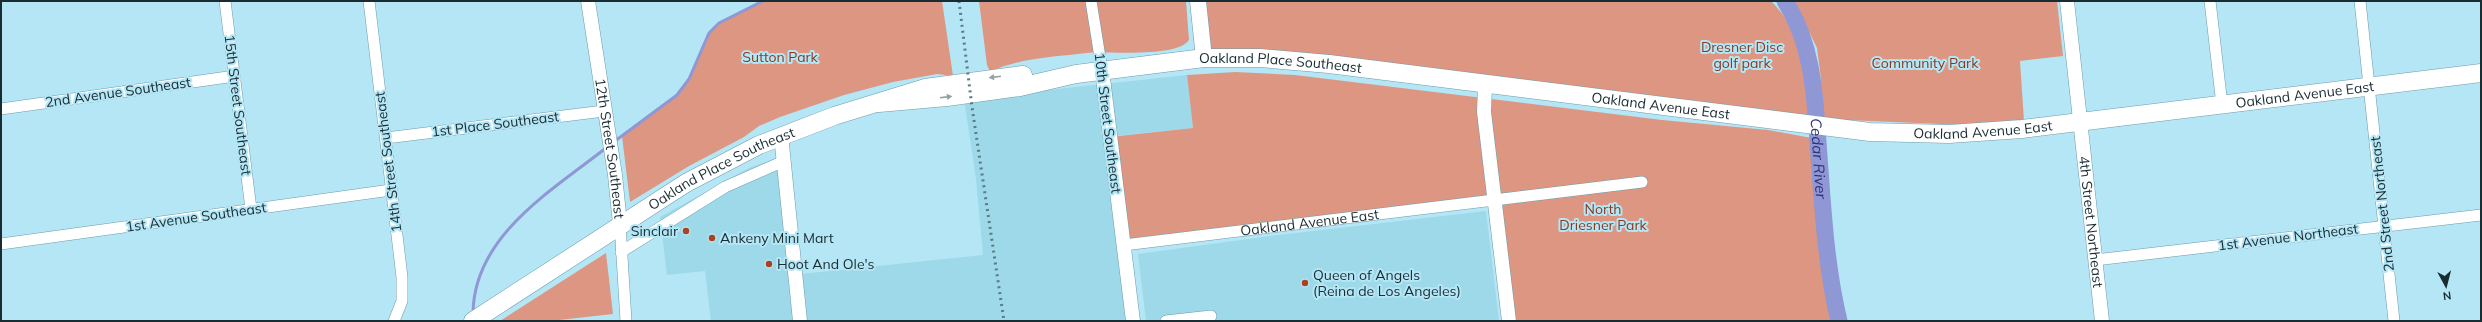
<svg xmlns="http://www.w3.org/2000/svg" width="2482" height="322" font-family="Mulish,sans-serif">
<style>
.built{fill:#9ed9e9}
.park{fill:#dd9681}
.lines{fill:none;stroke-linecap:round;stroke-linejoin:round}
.stream{stroke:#8f97d5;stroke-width:3}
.river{stroke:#8f97d5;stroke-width:17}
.minor-casing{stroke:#6c9caa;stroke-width:12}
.tertiary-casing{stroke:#6c9caa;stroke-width:15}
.secondary-casing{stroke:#6c9caa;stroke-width:17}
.primary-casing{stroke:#6c9caa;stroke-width:19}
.minor{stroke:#fff;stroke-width:11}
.tertiary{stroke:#fff;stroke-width:14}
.secondary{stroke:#fff;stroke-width:16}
.primary{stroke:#fff;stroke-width:18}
.rail{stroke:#5b7b85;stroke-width:3;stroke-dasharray:2 4;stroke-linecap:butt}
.oneway{fill:#98a0a3}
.poi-dot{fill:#aa4220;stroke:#b4e6f5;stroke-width:1.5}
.labels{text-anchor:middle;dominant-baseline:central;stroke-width:4;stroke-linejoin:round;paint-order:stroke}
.park-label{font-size:14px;fill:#8c381d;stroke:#b4e6f5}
.street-label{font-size:14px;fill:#192c32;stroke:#b4e6f5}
.poi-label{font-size:14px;fill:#192c32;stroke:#b4e6f5;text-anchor:start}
.water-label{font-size:15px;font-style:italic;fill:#2f3079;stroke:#b4e6f5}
</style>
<rect width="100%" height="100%" fill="#b4e6f5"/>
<g class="built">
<path d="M1187,75L1193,128L1105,137L1127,321H711L705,271L667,275L660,217L749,168L789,153L801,274L983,255L976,179L964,99Z"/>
<path d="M1486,211L1499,321H1146L1138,254L1270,236Z"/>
</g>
<g class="park">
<path d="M763,1H942L953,76L937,74L893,82L844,95L780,117L759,126L744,137L689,166L630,202L622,136L677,95L689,79L709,33L719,23Z"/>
<path d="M979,1H1186L1189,40C1177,58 1108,51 1086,53C1055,57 1018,58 990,72L987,65Z"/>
<path d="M1204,1H1771C1803,32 1805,76 1811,118L1211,52Z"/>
<path d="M1794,1H2057L2063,56L2020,61L2024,121L1965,125L1822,119L1821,79L1817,48Z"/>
<path d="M1235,72L1295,75L1662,120L1768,130L1817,139L1825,244L1839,321H1509L1496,200L1124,245L1110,137L1193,128L1187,75Z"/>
<path d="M606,253L613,314L550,321H500Z"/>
</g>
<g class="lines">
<g class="stream">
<path d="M615,141L677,95L689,79L709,33L719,23L763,1"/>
<path d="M473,313C474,236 551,191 606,148"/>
</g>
<path class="river" id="s1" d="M1785,1C1815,48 1815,102 1819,156C1823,211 1826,267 1839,321"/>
<defs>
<g id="minor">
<path d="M225,1L251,209"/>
<path d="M369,1L402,277V301L394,321"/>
<path d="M1091,1L1102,70"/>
<path d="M2210,1L2222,105"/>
<path d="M2360,1L2394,321"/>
<path d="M1,109L235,76"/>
<path d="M386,138L604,111"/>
<path d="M620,224L626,321"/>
<path d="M1,244L391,190"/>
<path id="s2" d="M1124,245L1642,182"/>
<path d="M621,252L725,187L784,161"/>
<path d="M2095,260L2481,215"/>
<path d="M1166,321L1211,316"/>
</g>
<g id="tertiary">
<path id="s3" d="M588,1L615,175L620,224"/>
<path id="s4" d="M2067,1L2102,321"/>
<path d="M1102,70L1133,321"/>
<path d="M1485,85L1484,112L1509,321"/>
<path d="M781,135L800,321"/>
</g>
<path id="secondary" d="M1198,1L1204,58"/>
<g id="primary">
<path id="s5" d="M879,103L947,97L1020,87L1076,74L1204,58H1260L1329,64L1870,132L1949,134L2022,129L2481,73"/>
<path id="s6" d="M473,321L686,183L759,145L834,116L925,88L1023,75"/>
</g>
</defs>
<use href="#minor" class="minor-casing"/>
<use href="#tertiary" class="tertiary-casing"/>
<use href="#secondary" class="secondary-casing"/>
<use href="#primary" class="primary-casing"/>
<use href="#minor" class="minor"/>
<use href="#tertiary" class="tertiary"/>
<use href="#secondary" class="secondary"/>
<use href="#primary" class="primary"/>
<path class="rail" d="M959,1L972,107L1004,321"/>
</g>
<defs><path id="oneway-solid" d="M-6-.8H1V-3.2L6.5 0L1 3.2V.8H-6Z"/></defs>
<g class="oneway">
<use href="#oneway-solid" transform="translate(995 77) rotate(173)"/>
<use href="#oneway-solid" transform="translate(946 97) rotate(-7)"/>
</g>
<g class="poi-dot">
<circle cx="686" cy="231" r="4"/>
<circle cx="712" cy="238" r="4"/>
<circle cx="769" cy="264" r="4"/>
<circle cx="1305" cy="283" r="4"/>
</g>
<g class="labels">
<g class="park-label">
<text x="1742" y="47">Dresner Disc<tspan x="1742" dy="16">golf park</tspan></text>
<text x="780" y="57">Sutton Park</text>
<text x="1925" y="63">Community Park</text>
<text x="1603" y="209">North<tspan x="1603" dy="16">Driesner Park</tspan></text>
</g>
<g class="street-label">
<text stroke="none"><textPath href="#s5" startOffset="405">Oakland Place Southeast</textPath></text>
<text transform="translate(118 92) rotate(-8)">2nd Avenue Southeast</text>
<text stroke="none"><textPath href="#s5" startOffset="1436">Oakland Avenue East</textPath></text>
<text transform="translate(238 105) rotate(83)">15th Street Southeast</text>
<text stroke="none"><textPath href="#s5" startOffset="788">Oakland Avenue East</textPath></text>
<text transform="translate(1108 123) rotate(83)">10th Street Southeast</text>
<text transform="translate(495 124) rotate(-7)">1st Place Southeast</text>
<text stroke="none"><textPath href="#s5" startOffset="1112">Oakland Avenue East</textPath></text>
<text stroke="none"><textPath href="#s3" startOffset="149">12th Street Southeast</textPath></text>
<text transform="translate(388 162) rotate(-97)">14th Street Southeast</text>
<text stroke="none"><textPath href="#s6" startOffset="292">Oakland Place Southeast</textPath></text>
<text transform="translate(2382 204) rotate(-96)">2nd Street Northeast</text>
<text transform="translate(196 217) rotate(-8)">1st Avenue Southeast</text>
<text stroke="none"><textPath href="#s4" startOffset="222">4th Street Northeast</textPath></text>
<text stroke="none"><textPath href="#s2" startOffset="187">Oakland Avenue East</textPath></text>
<text transform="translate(2288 237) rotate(-7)">1st Avenue Northeast</text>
</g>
<g class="poi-label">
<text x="678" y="231" text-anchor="end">Sinclair</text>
<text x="720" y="238">Ankeny Mini Mart</text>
<text x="777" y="264">Hoot And Ole's</text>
<text x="1313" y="275">Queen of Angels<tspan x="1313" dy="16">(Reina de Los Angeles)</tspan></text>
</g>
<g class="water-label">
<text stroke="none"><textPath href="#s1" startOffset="163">Cedar River</textPath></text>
</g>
</g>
<rect width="2482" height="322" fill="none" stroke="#192c32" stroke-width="4"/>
<g transform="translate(2446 286) rotate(173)" stroke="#b4e6f5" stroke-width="3" paint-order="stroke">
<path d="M0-3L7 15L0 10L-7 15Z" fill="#192c32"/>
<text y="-6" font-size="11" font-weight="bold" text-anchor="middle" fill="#192c32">N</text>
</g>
</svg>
